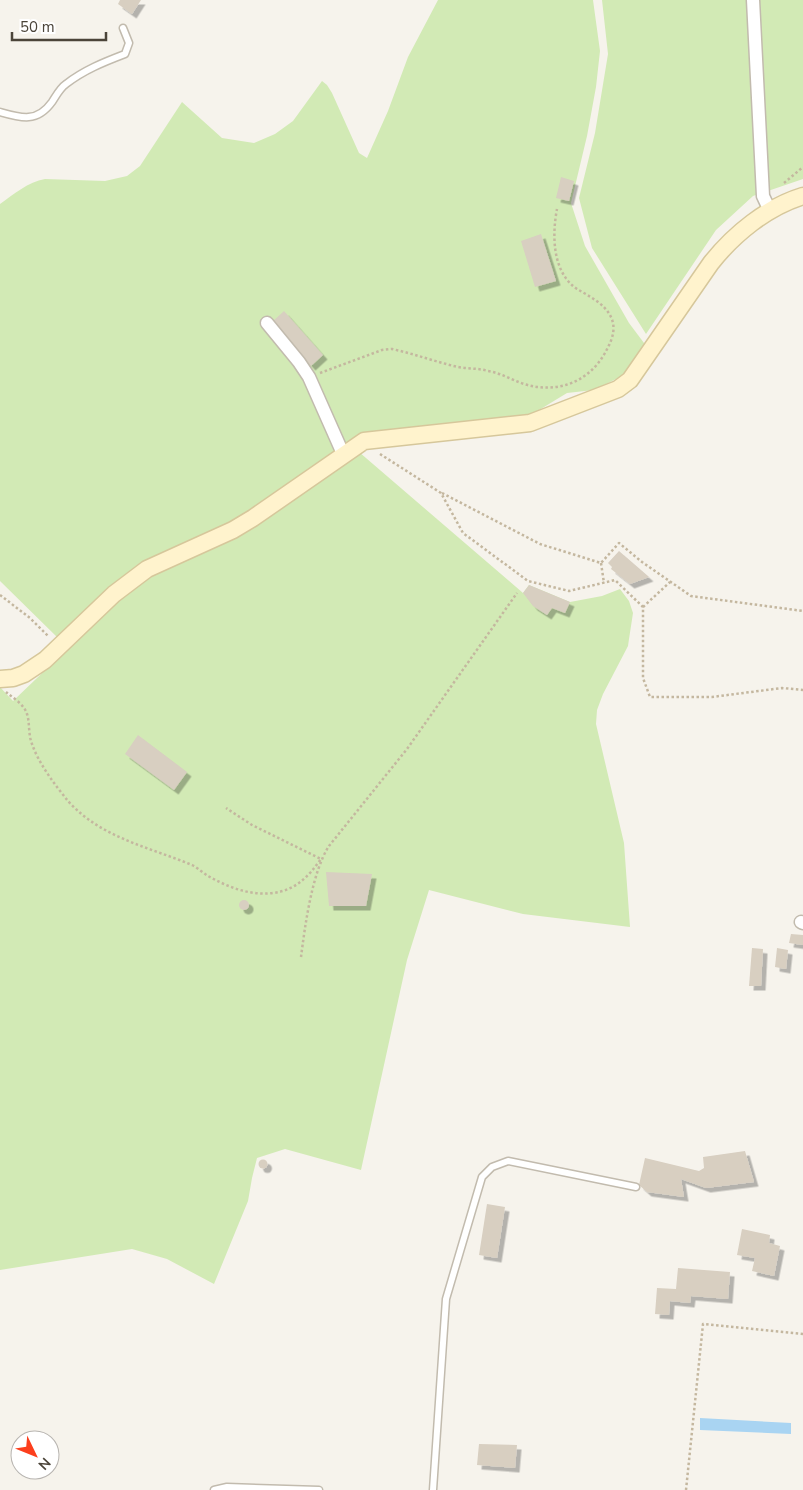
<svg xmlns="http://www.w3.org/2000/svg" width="803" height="1490" font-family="'Nunito Sans',sans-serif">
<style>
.green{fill:#d2eab5}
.water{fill:#a9d4f2}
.building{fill:#d8cfc1;filter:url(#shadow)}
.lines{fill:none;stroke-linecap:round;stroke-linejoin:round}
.lane-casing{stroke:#c2bbae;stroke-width:9}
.street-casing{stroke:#c2bbae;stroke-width:15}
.secondary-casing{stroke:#d6c79b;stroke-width:19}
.path{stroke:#c4b79f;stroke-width:2.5;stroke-dasharray:2.5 2.5;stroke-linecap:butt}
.lane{stroke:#fff;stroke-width:6}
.street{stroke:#fff;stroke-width:12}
.secondary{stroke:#fff3cd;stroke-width:16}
</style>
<defs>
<filter id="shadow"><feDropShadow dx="4.5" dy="4.5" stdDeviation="0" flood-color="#0004"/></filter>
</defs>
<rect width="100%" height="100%" fill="#f6f3ec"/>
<g class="green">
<path d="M438,0H593L600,51L596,87L587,136L571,203L585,246L629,323L647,347L626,374L594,390L567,393L526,418L349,445L345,442L335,448L337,452L275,498L200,541L59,639L0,581V204C14,194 28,182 45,179L105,181L127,176L140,166L182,102L222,138L254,143L275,134L293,121L322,81L327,85L332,93L359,153L367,158L388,111L408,57Z"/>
<path d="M602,0H803V179L753,196L716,230L646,334L592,248L579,198L595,133L608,54Z"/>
<path d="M359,452L523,593L529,585L570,602L602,596L620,589L629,601L633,613L629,639L628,646L603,694L597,710L596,724L624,843L630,927L523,914L429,890L407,960L361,1170L285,1149L257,1158L252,1178L248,1201L214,1284L167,1259L132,1249L0,1270V687L13,701L107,611L143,581L194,556Z"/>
</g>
<path class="water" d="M700,1418L791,1423V1434L700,1430Z"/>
<g class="building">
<path d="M120,0H141L132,14L118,4Z"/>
<path d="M561,177L574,181L569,201L556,198Z"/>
<path d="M541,234L556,281L535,287L521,241Z"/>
<path d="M284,311L323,355L311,366L272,322Z"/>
<path d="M619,551L649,577L630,584L611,569L612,567L608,563Z"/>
<path d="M529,585L570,602L565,613L552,608L547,615L533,606L523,593Z"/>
<path d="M138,735L187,772L174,790L125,754Z"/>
<path d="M326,872L372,874L366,906H329Z"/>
<circle cx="244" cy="905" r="5"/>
<path d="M791,934L803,935V945L789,943Z"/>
<path d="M752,948L763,949L761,986H749Z"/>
<path d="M777,948L788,950L786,969L775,967Z"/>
<path d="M745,1151L754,1182L706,1188L681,1179L684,1197L647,1192L639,1185L645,1158L699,1171L704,1168L703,1157Z"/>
<circle cx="263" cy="1164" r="4.5"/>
<path d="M487,1204L505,1207L497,1258L479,1255Z"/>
<path d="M742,1229L770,1235L769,1243L780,1246L774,1276L752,1271L755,1258L737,1255Z"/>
<path d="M678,1268L730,1272L728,1299L691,1296L690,1303L670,1301L669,1315L655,1314L657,1288L676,1289Z"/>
<path d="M479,1444L517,1445L515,1468L477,1465Z"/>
</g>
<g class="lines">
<defs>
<g id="lane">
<path d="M0,112C21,118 37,123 52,102C56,96 60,88 66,84C84,70 104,62 125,54L129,43L123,28"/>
<path d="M214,1490L227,1487L319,1490"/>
<path d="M433,1490L446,1299L482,1177L492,1167L508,1161L636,1187"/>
</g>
<g id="street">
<path d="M753,0L763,196L770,211"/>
<path d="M267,323L299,362L309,377L344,456"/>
<path d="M801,922L803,923"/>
</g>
<path id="secondary" d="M0,679L13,678L24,674L45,660L114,594L147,569L233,530L253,518L364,441L530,423L618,389L630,380L711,263C734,234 767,207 803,196"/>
</defs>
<use href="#lane" class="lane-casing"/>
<use href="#street" class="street-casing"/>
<use href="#secondary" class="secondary-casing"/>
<g class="path">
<path d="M784,183L803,167"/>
<path d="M320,373L382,350L392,349C415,354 436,362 458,367C468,369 478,368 488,371C501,373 512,380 524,384C556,394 588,383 605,353C611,342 617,330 611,317C605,304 589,296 577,289C552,272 552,235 557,209"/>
<path d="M380,454L441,493L463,533L528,581L569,591L615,580L643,607V678L650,697H712L782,688L803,690"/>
<path d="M442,493L540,544L601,563L619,543L642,562L691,596L803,611"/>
<path d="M601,563L604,583"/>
<path d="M0,595L30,618L49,637"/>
<path d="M643,607L670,582"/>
<path d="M6,692C13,698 24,704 27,714C30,723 28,734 32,744C39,764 55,785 68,801C101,838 149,847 192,865C198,868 203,873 208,876C228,887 250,896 273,893C296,890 308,877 321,859L252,825L226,808"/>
<path d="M301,957C305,926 312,872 329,846L407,749L517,593"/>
<path d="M686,1490L703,1324L803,1334"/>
</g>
<use href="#lane" class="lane"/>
<use href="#street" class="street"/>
<use href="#secondary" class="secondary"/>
</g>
<g transform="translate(35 1455) rotate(133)"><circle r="24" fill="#ffffff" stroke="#b7b4b0"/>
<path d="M0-4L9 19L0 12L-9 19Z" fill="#fc3f1d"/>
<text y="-8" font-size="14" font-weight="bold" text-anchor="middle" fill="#4b4439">N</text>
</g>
<path d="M12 32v8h94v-8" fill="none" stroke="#4b4439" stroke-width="2.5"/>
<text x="20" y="32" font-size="15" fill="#4b4439" stroke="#ffffff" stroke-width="4" paint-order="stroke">50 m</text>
</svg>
